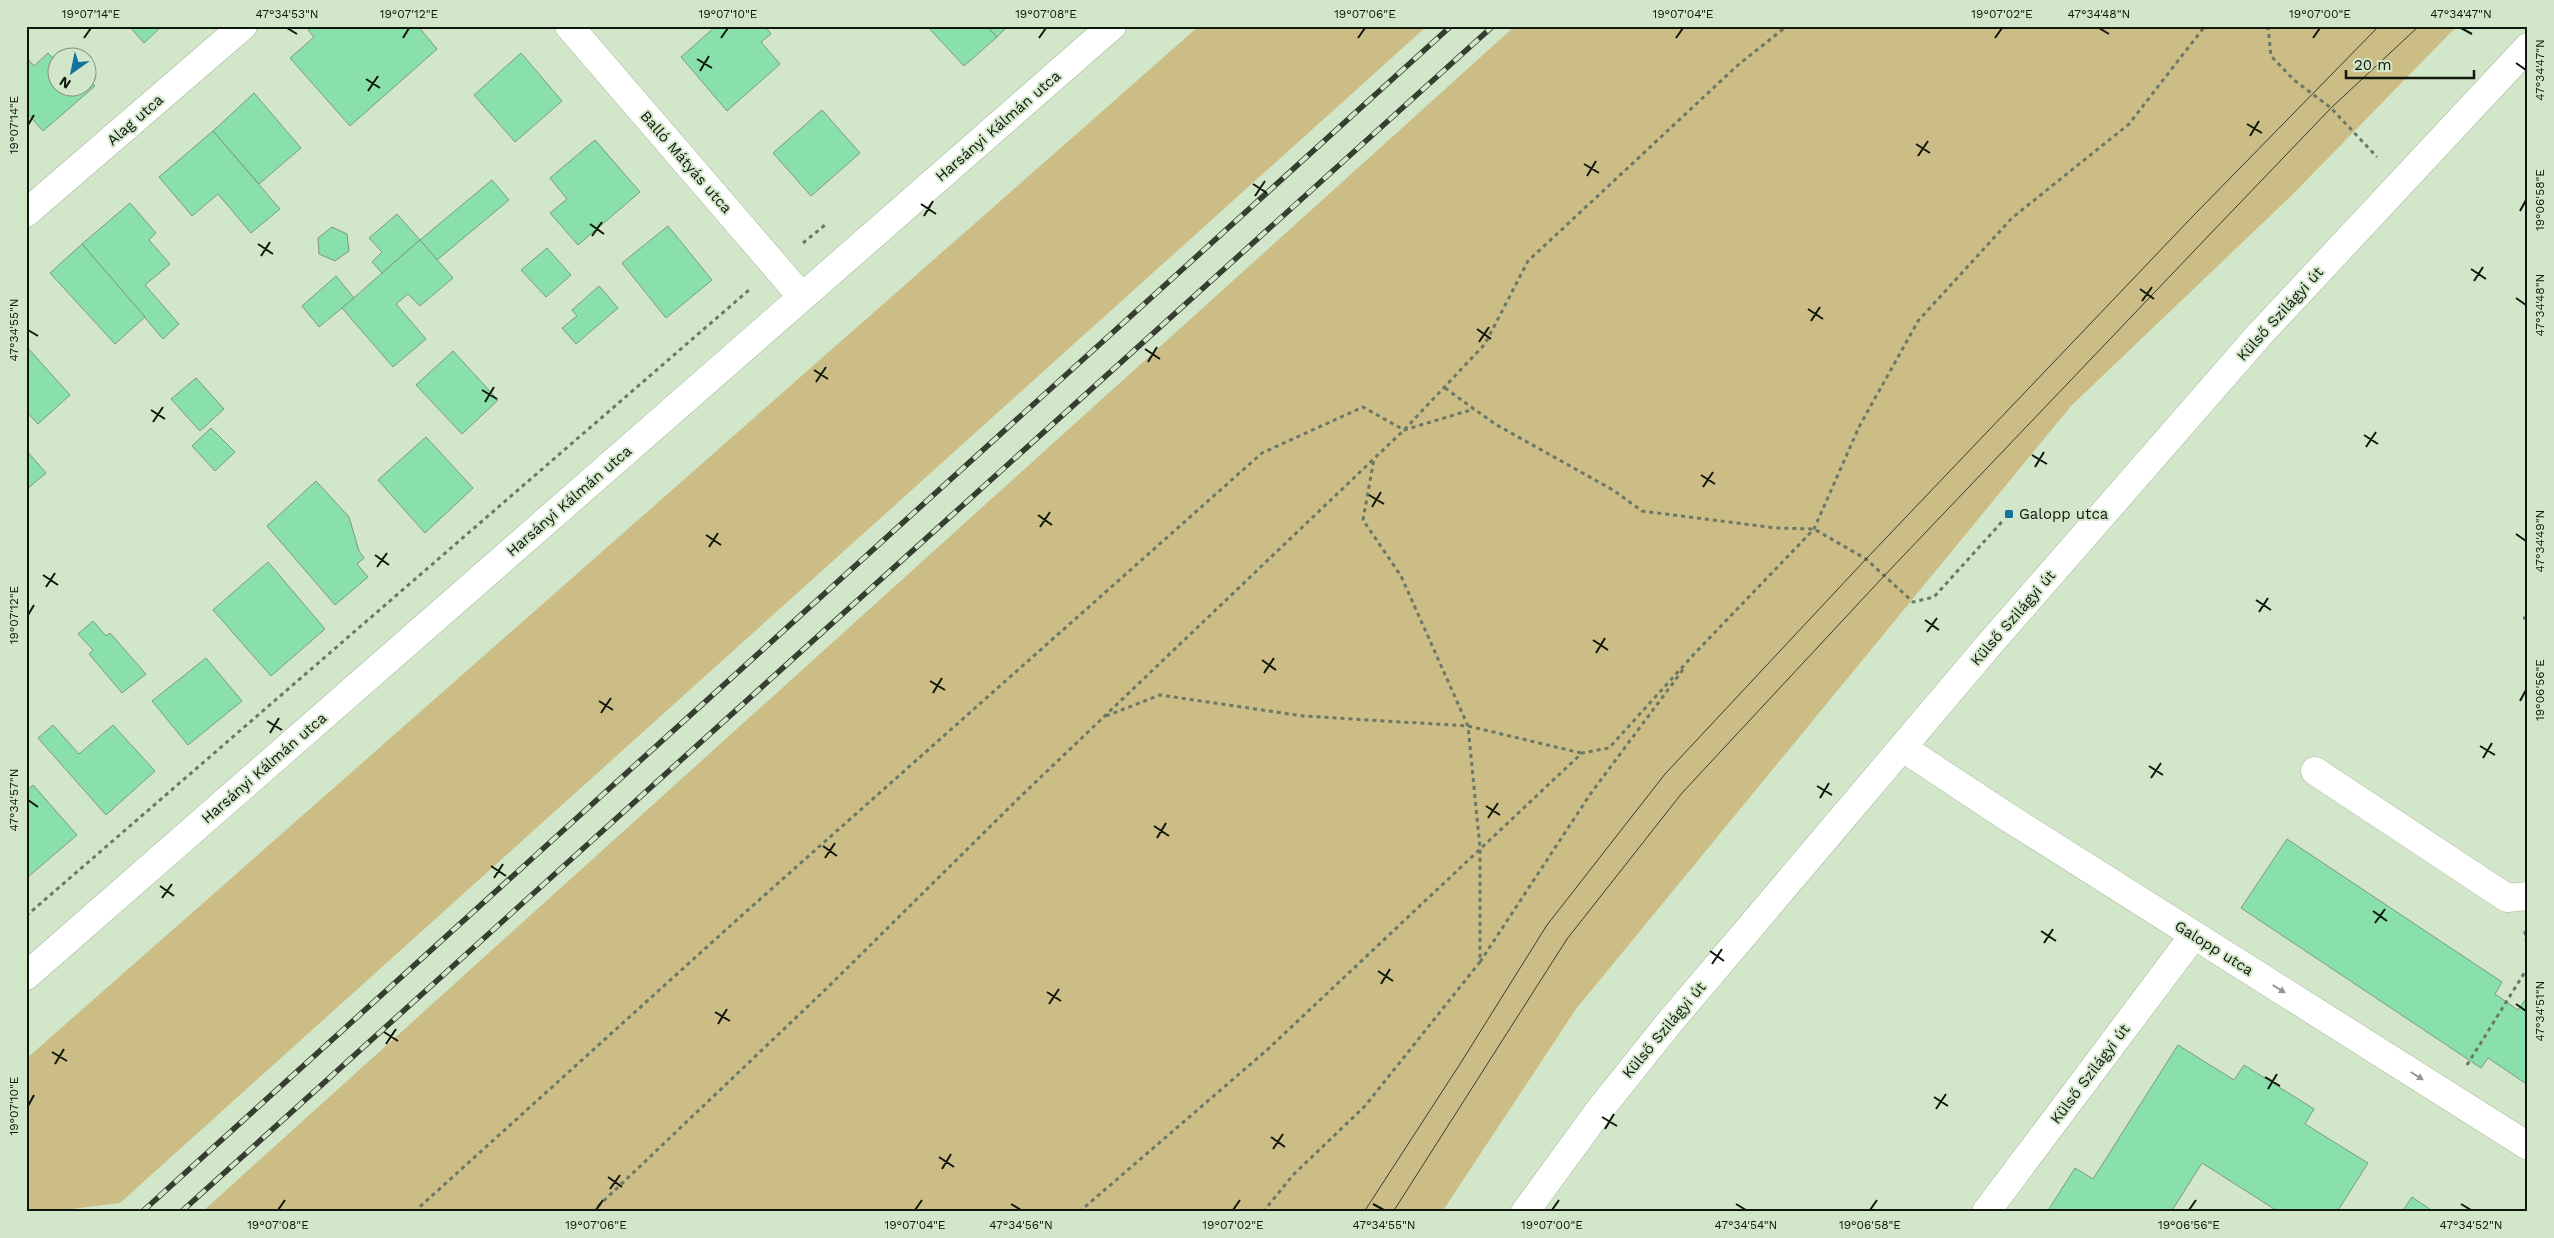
<svg xmlns="http://www.w3.org/2000/svg" width="2554" height="1238" font-family="'Work Sans',sans-serif">
<style>
.green{fill:#cbbd85}
.building{fill:#89e0ab;stroke:#7c9986}
.lines{fill:none;stroke-linecap:round;stroke-linejoin:round}
.minor-casing{stroke:#a5b89c;stroke-width:29}
.tertiary-casing{stroke:#a5b89c;stroke-width:29}
.path{stroke:#6b7865;stroke-width:3;stroke-dasharray:4 4;stroke-linecap:butt}
.minor{stroke:#fff;stroke-width:28}
.tertiary{stroke:#fff;stroke-width:28}
.tram{stroke:#353e31;stroke-width:1}
.rail-casing{stroke:#353e31;stroke-width:5.5}
.rail{stroke:#d2e6c9;stroke-width:4;stroke-dasharray:11;stroke-linecap:butt}
.oneway{fill:#939792}
.ticks{fill:none;stroke:#10170d;stroke-width:2}
.poi-dot{fill:#1272a0;stroke:#d2e6c9;stroke-width:2}
.labels{text-anchor:middle;dominant-baseline:central;stroke-width:4;stroke-linejoin:round;paint-order:stroke}
.street-label{font-size:15px;fill:#10170d;stroke:#d2e6c9}
.poi-label{font-size:15px;fill:#10170d;stroke:#d2e6c9;text-anchor:start}
.neatline{fill:none;stroke:#10170d;stroke-width:2}
.ticks-label{font-size:12px;text-anchor:middle;fill:#10170d}
</style>
<rect width="100%" height="100%" fill="#d2e6c9"/>
<g class="green">
<path d="M1199,26H1427L120,1203L47,1212H26V1059Z"/>
<path d="M1515,26H2457L2291,196L2071,406L1576,1009L1442,1212H202Z"/>
</g>
<g class="building">
<path d="M129,26H162L144,43Z"/>
<path d="M313,26H418L437,49L350,126L290,58L314,37L308,30Z"/>
<path d="M716,26H765L771,34L761,42L780,64L727,111L681,57Z"/>
<path d="M927,26H987L997,37L964,66Z"/>
<path d="M987,26H1008L997,37Z"/>
<path d="M48,53L58,64V88H88V78L95,86L43,131L26,112V57L34,66Z"/>
<path d="M521,53L562,101L515,142L474,95Z"/>
<path d="M254,93L301,148L259,184L213,131Z"/>
<path d="M822,110L860,153L811,196L773,153Z"/>
<path d="M213,131L280,209L251,233L218,194L192,216L159,177Z"/>
<path d="M595,140L640,192L578,245L550,213L567,199L550,178Z"/>
<path d="M492,180L509,200L437,260L420,240Z"/>
<path d="M130,203L156,233L149,240L170,264L145,285L179,324L163,339L82,244Z"/>
<path d="M397,214L420,240L382,273L372,262L382,252L369,238Z"/>
<path d="M668,226L712,280L666,318L622,263Z"/>
<path d="M332,227L347,234L349,251L335,261L319,254L318,238Z"/>
<path d="M420,240L453,278L420,306L408,294L396,304L426,339L393,367L342,308Z"/>
<path d="M82,244L145,317L115,344L50,273Z"/>
<path d="M547,248L571,275L546,297L521,270Z"/>
<path d="M336,276L354,298L319,327L302,306Z"/>
<path d="M599,286L618,308L576,344L562,328L577,316L572,310Z"/>
<path d="M26,346L70,395L38,424L26,411Z"/>
<path d="M453,351L498,400L462,434L416,385Z"/>
<path d="M196,378L224,409L200,431L171,399Z"/>
<path d="M211,428L235,452L215,471L192,446Z"/>
<path d="M426,437L473,488L425,533L378,480Z"/>
<path d="M26,450L46,473L27,489L26,488Z"/>
<path d="M316,481L349,517L359,551L364,558L357,564L368,577L335,605L267,526Z"/>
<path d="M268,562L325,629L271,676L213,610Z"/>
<path d="M93,621L106,636L110,633L146,674L122,693L89,654L93,650L78,634Z"/>
<path d="M206,658L242,701L188,745L152,701Z"/>
<path d="M53,725L79,754L113,725L155,771L106,815L38,738Z"/>
<path d="M33,785L77,835L29,876L26,873V791Z"/>
<path d="M2287,839L2502,982L2495,994L2518,1010L2528,996V1085L2488,1058L2481,1068L2241,908Z"/>
<path d="M2178,1045L2234,1080L2244,1065L2314,1109L2305,1124L2368,1163L2337,1212H2279L2202,1163L2171,1212H2047L2075,1168L2093,1179Z"/>
<path d="M2412,1197L2434,1212H2402Z"/>
</g>
<g class="lines">
<defs>
<g id="minor">
<path d="M569,26L802,297"/>
<path d="M26,213L243,26"/>
<path d="M1903,748L2009,818L2528,1146"/>
<path d="M2315,771L2507,898L2528,896"/>
<path d="M26,976L1112,26"/>
<path d="M1986,1212L2194,935"/>
</g>
<path id="tertiary" d="M1525,1212L1598,1112L1669,1023L1988,646L2260,334L2528,47"/>
</defs>
<use href="#minor" class="minor-casing"/>
<use href="#tertiary" class="tertiary-casing"/>
<g class="path">
<path d="M2268,26L2271,56L2294,80L2331,108L2377,157"/>
<path d="M803,243L825,225"/>
<path d="M1445,388L1495,424L1613,490L1642,511L1776,528L1814,529L1866,559L1913,602L1934,597L2009,514"/>
<path d="M2523,618H2528"/>
<path d="M1106,716L1160,695L1303,716L1468,726L1581,753"/>
<path d="M26,916L749,290"/>
<path d="M2525,931L2528,953"/>
<path d="M1480,962L1591,793L1685,667"/>
<path d="M2467,1065L2528,967"/>
<path d="M414,1212L740,917L1262,453L1363,407L1404,430L1474,409"/>
<path d="M592,1212L826,989L1021,796L1404,430L1485,344L1528,261L1738,65L1787,26"/>
<path d="M1079,1212L1267,1050L1582,753L1609,748L1696,652L1814,529L1859,427L1918,321L2012,218L2129,124L2205,26"/>
<path d="M1263,1212L1293,1175L1365,1106L1480,962V848L1468,726L1401,576L1363,520L1374,459"/>
</g>
<use href="#minor" class="minor"/>
<use href="#tertiary" class="tertiary"/>
<g class="tram">
<path d="M1364,1212L1460,1064L1547,925L1665,774L1866,559L2193,216L2379,26"/>
<path d="M1393,1212L1567,939L1682,793L1884,576L2214,230L2331,108L2419,26"/>
</g>
<defs>
<g id="rail">
<path d="M142,1212L1451,26"/>
<path d="M181,1212L1493,26"/>
</g>
</defs>
<use href="#rail" class="rail-casing"/>
<use href="#rail" class="rail"/>
</g>
<defs><path id="oneway-solid" d="M-6-.8H1V-3.2L6.5 0L1 3.2V.8H-6Z" transform="scale(1.25)"/></defs>
<g class="oneway">
<use href="#oneway-solid" transform="translate(2279 989) rotate(32)"/>
<use href="#oneway-solid" transform="translate(2417 1076) rotate(32)"/>
</g>
<path class="ticks" d="M287,28L297,34M2099,28L2109,34M2461,28L2472,34M84,38L91,28M403,38L409,28M721,38L728,28M1039,38L1046,28M1358,38L1365,28M1676,38L1683,28M1995,38L2002,28M2313,38L2320,28M697,59L712,68M2516,63L2526,70M700,71L709,56M366,79L380,88M368,91L378,76M2247,124L2262,133M28,125L34,115M2250,136L2259,121M1916,144L1930,153M1918,156L1928,141M1584,164L1599,173M1587,176L1596,161M1253,184L1267,193M1255,196L1265,181M921,204L936,214M2520,211L2526,200M924,216L933,201M590,224L604,234M592,236L602,222M258,244L273,254M261,256L270,242M2471,269L2486,279M2474,281L2483,267M2140,289L2154,299M2516,298L2526,305M2142,301L2152,287M1808,309L1823,319M1811,321L1820,307M1477,329L1491,339M28,330L38,336M1479,342L1489,327M1145,349L1160,359M1148,362L1157,347M814,370L828,379M816,382L826,367M482,390L497,399M485,402L494,387M151,410L165,419M153,422L163,407M2364,435L2378,444M2366,447L2376,432M2032,455L2047,464M2035,467L2044,452M1701,475L1715,484M1703,487L1713,472M1369,495L1384,504M1372,507L1381,492M1038,515L1052,525M1040,527L1050,512M2516,534L2526,541M706,535L721,545M709,547L718,533M375,555L389,565M377,567L387,553M43,575L58,585M46,587L55,573M2256,600L2271,610M2259,612L2268,598M28,615L34,605M1925,620L1939,630M1927,632L1937,618M1593,640L1608,650M1596,653L1605,638M1262,660L1276,670M1264,673L1274,658M930,681L945,690M933,693L942,678M599,701L613,710M2520,701L2526,690M601,713L611,698M267,721L282,730M270,733L279,718M2480,746L2495,755M2483,758L2492,743M2149,766L2163,775M2151,778L2161,763M1817,786L1832,795M1820,798L1829,783M28,800L38,807M1486,806L1500,815M1488,818L1498,803M1154,826L1169,836M1157,838L1166,823M823,846L837,856M825,858L835,843M491,866L506,876M494,878L503,864M160,886L174,896M162,898L172,884M2373,911L2387,921M2375,923L2385,909M2041,931L2056,941M2044,943L2053,929M1710,951L1724,961M1712,964L1722,949M1378,971L1393,981M1381,984L1390,969M1047,992L1061,1001M1049,1004L1059,989M2516,1004L2526,1011M715,1012L730,1021M718,1024L727,1009M384,1032L398,1041M386,1044L396,1029M52,1052L67,1061M55,1064L64,1049M2265,1077L2280,1086M2268,1089L2277,1074M1934,1097L1948,1106M28,1106L34,1095M1936,1109L1946,1094M1602,1117L1617,1126M1605,1129L1614,1114M1271,1137L1285,1147M1273,1149L1283,1134M939,1157L954,1167M942,1169L951,1154M608,1177L622,1187M610,1189L620,1175M1011,1204L1021,1210M1373,1204L1384,1210M1736,1204L1746,1210M2461,1204L2471,1210M278,1210L285,1200M596,1210L603,1200M915,1210L922,1200M1233,1210L1240,1200M1552,1210L1559,1200M1870,1210L1877,1200M2189,1210L2196,1200"/>
<rect class="poi-dot" x="2004" y="509" width="10" height="10" rx="2.5"/>
<g class="labels">
<g class="street-label">
<text transform="translate(135 120) rotate(-41)">Alag utca</text>
<text transform="translate(998 126) rotate(-41)">Harsányi Kálmán utca</text>
<text transform="translate(686 162) rotate(49)">Balló Mátyás utca</text>
<text transform="translate(2280 314) rotate(-48)">Külső Szilágyi út</text>
<text transform="translate(569 501) rotate(-41)">Harsányi Kálmán utca</text>
<text transform="translate(2013 618) rotate(-49)">Külső Szilágyi út</text>
<text transform="translate(264 768) rotate(-41)">Harsányi Kálmán utca</text>
<text transform="translate(2214 948) rotate(32)">Galopp utca</text>
<text transform="translate(1664 1030) rotate(-50)">Külső Szilágyi út</text>
<text transform="translate(2090 1074) rotate(-53)">Külső Szilágyi út</text>
</g>
<g class="poi-label">
<text x="2019" y="514">Galopp utca</text>
</g>
</g>
<rect width="2554" height="1238" fill="none" stroke="#d2e6c9" stroke-width="55"/>
<g transform="translate(72 72) rotate(213)"><circle r="24" fill="#d2e6c9" stroke="#84937e"/>
<path d="M0-4L9 19L0 12L-9 19Z" fill="#1272a0"/>
<text y="-8" font-size="14" font-weight="bold" text-anchor="middle" fill="#10170d">N</text>
</g>
<path d="M2346 70v8h128v-8" fill="none" stroke="#10170d" stroke-width="2.5"/>
<text x="2354" y="70" font-size="15" fill="#10170d" stroke="#d2e6c9" stroke-width="4" paint-order="stroke">20 m</text>
<rect x="28" y="28" width="2498" height="1182" class="neatline"/>
<g class="ticks-label">
<text x="91" y="18">19°07'14"E</text>
<text x="287" y="18">47°34'53"N</text>
<text x="409" y="18">19°07'12"E</text>
<text x="728" y="18">19°07'10"E</text>
<text x="1046" y="18">19°07'08"E</text>
<text x="1365" y="18">19°07'06"E</text>
<text x="1683" y="18">19°07'04"E</text>
<text x="2002" y="18">19°07'02"E</text>
<text x="2099" y="18">47°34'48"N</text>
<text x="2320" y="18">19°07'00"E</text>
<text x="2461" y="18">47°34'47"N</text>
<text transform="translate(2540 70) rotate(-90)" y="4">47°34'47"N</text>
<text transform="translate(14 125) rotate(-90)" y="4">19°07'14"E</text>
<text transform="translate(2540 200) rotate(-90)" y="4">19°06'58"E</text>
<text transform="translate(2540 305) rotate(-90)" y="4">47°34'48"N</text>
<text transform="translate(14 330) rotate(-90)" y="4">47°34'55"N</text>
<text transform="translate(2540 541) rotate(-90)" y="4">47°34'49"N</text>
<text transform="translate(14 615) rotate(-90)" y="4">19°07'12"E</text>
<text transform="translate(2540 690) rotate(-90)" y="4">19°06'56"E</text>
<text transform="translate(14 800) rotate(-90)" y="4">47°34'57"N</text>
<text transform="translate(2540 1011) rotate(-90)" y="4">47°34'51"N</text>
<text transform="translate(14 1106) rotate(-90)" y="4">19°07'10"E</text>
<text x="278" y="1229">19°07'08"E</text>
<text x="596" y="1229">19°07'06"E</text>
<text x="915" y="1229">19°07'04"E</text>
<text x="1021" y="1229">47°34'56"N</text>
<text x="1233" y="1229">19°07'02"E</text>
<text x="1384" y="1229">47°34'55"N</text>
<text x="1552" y="1229">19°07'00"E</text>
<text x="1746" y="1229">47°34'54"N</text>
<text x="1870" y="1229">19°06'58"E</text>
<text x="2189" y="1229">19°06'56"E</text>
<text x="2471" y="1229">47°34'52"N</text>
</g>
</svg>
